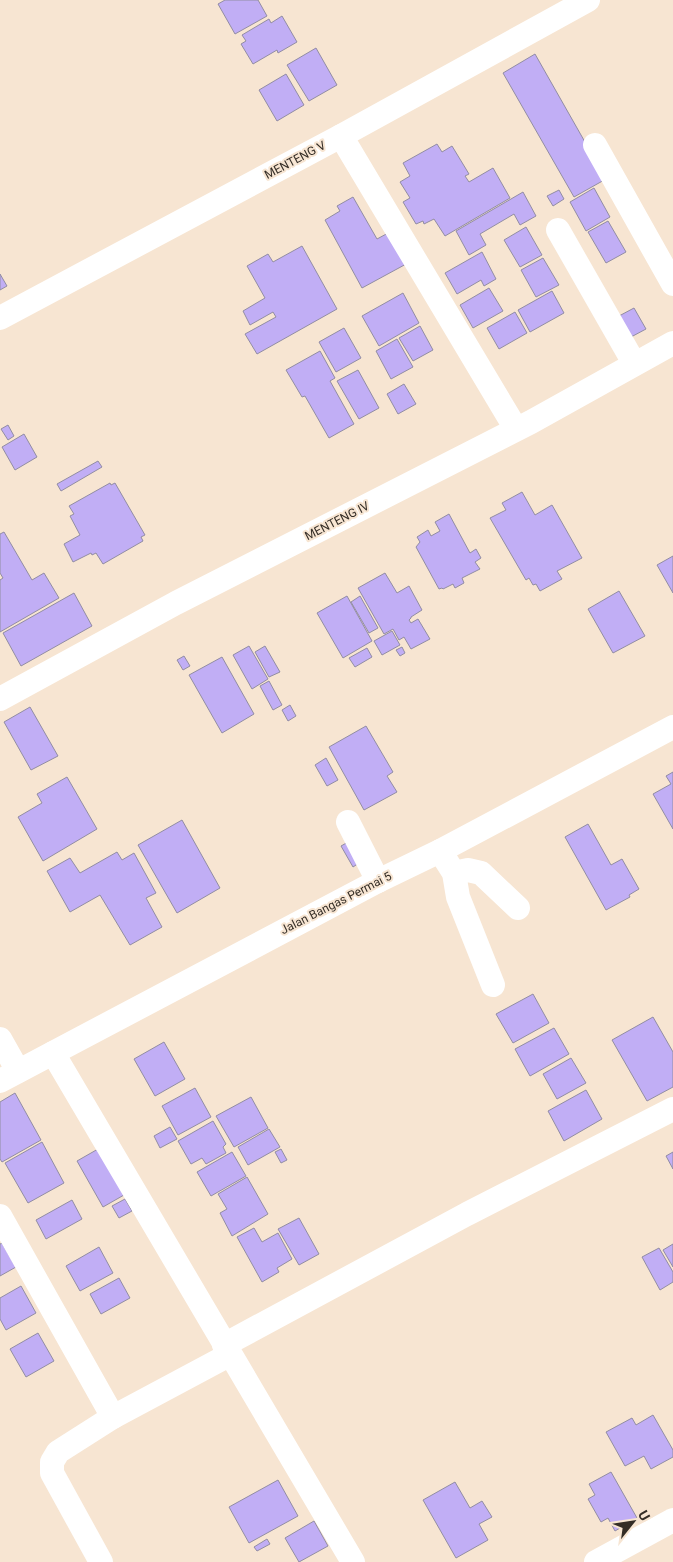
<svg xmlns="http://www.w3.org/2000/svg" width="673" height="1562" font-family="Roboto,sans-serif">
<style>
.building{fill:#c1aef5;stroke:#928da3}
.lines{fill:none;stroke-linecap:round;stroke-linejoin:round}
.street{stroke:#fff;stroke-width:24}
.labels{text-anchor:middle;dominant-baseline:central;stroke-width:4;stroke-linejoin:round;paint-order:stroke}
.street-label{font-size:12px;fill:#342d26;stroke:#f7e5d2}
</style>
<rect width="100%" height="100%" fill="#f7e5d2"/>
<g class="building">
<path d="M225,0H258L267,16L235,34L218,4Z"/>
<path d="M282,16L297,42L278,53L277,50L253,64L241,44L246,41L242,35L269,19L271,23Z"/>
<path d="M316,48L337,85L309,101L287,65Z"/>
<path d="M535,54L606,179L574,197L503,73Z"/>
<path d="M286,74L304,105L277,121L259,90Z"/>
<path d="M437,144L442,152L452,146L469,174L465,176L469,182L493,168L510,198L445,236L434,219L424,224L423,221L416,224L403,202L410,198L400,182L410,176L403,163Z"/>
<path d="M594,188L610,217L586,231L570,202Z"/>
<path d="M559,190L564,199L553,206L547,196Z"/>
<path d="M523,192L536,216L520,225L514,214L480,234L486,245L469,255L456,231Z"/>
<path d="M353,197L377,239L390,232L408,263L362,288L325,220L340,211L337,206Z"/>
<path d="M608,221L626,252L606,263L588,232Z"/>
<path d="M526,227L542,255L520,267L504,240Z"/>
<path d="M302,246L337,309L257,354L245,334L276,317L273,312L250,325L243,311L265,298L247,266L268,254L273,262Z"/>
<path d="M482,252L496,279L484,286L481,280L457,294L445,273Z"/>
<path d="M543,258L559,285L536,297L521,270Z"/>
<path d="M0,274L7,286L0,290Z"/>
<path d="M489,288L503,311L473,328L460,305Z"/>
<path d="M552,291L564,313L530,332L518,310Z"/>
<path d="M403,293L419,323L379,346L362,316Z"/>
<path d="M634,308L646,329L631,337L619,316Z"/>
<path d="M515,312L527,333L499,349L487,328Z"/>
<path d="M420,326L433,350L413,361L399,338Z"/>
<path d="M344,328L361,358L336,372L319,342Z"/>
<path d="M397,339L413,367L391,379L376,351Z"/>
<path d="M320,351L335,378L330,381L354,424L329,438L305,396L302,397L286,370Z"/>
<path d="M358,370L379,408L359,419L337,381Z"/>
<path d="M404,384L416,404L398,414L387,394Z"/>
<path d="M8,425L14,436L8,440L1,429Z"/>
<path d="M24,434L37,457L15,470L2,447Z"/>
<path d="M98,461L102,467L61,491L57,484Z"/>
<path d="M110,483L111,485L115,483L145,535L141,537L143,541L103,564L96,553L92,555L91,553L73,562L64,544L80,535L70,516L74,514L69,506Z"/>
<path d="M522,492L535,515L552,505L582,558L557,571L562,579L540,591L536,584L533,585L529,578L526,580L490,518L506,510L502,503Z"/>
<path d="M449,514L470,553L476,549L481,558L475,562L480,569L462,578L464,583L455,588L453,584L443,589L442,588L439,589L416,547L420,542L417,537L428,530L431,536L440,531L435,522Z"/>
<path d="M4,532L32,580L44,573L59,598L0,632V580L3,578L0,573V534Z"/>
<path d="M673,556V593L657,565Z"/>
<path d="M385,573L397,593L409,586L422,610L411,617V618L409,620L411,623L418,619L430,639L411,649L404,637L399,640L393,629L384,634L358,588Z"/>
<path d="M619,591L645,636L613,653L588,609Z"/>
<path d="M74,593L92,626L21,666L3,633Z"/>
<path d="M347,596L372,641L343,658L317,613Z"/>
<path d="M360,596L378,628L369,633L351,602Z"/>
<path d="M392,631L400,645L382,655L374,641Z"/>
<path d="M249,646L268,679L252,689L233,655Z"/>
<path d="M265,646L280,672L269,677L255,652Z"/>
<path d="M402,647L405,653L400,656L396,650Z"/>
<path d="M367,648L372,657L355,667L349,658Z"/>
<path d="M184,656L190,666L183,670L177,660Z"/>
<path d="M222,657L254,714L222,733L189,675Z"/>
<path d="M269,681L282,705L273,710L260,686Z"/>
<path d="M290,705L296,716L288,721L282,710Z"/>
<path d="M30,707L58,756L31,770L4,722Z"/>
<path d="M366,726L393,772L387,776L397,792L364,810L329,747Z"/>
<path d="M326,758L338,780L327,786L315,765Z"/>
<path d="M673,772V829L653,794L671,784L666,776Z"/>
<path d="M67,777L97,829L43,861L18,817L42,803L37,794Z"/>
<path d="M182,820L220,888L177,913L138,845Z"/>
<path d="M588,824L611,865L622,859L639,889L629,895L630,897L606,910L565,837Z"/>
<path d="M350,841L362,861L353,867L341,846Z"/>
<path d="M117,852L122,860L134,853L156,893L146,898L162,927L130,945L100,895L70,912L47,871L70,858L80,873Z"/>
<path d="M533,994L549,1023L513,1043L496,1014Z"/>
<path d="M653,1017L673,1052V1087L647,1101L612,1040Z"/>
<path d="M554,1028L569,1054L530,1076L515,1049Z"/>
<path d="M164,1042L185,1079L155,1096L134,1059Z"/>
<path d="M571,1058L586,1083L557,1099L543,1074Z"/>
<path d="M195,1088L211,1117L178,1135L162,1106Z"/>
<path d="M586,1090L602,1119L564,1141L548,1111Z"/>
<path d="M15,1093L41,1140L2,1162L0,1159V1102Z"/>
<path d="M251,1097L268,1128L234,1147L216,1116Z"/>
<path d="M213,1121L226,1144L223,1147L226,1153L206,1164L202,1158L191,1164L178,1141Z"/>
<path d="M170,1127L177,1139L160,1148L154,1136Z"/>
<path d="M269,1129L280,1147L248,1165L238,1147Z"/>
<path d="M42,1142L64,1183L28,1203L5,1163Z"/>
<path d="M98,1149L124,1195L103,1207L77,1161Z"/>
<path d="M281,1149L287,1160L281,1163L275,1152Z"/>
<path d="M232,1152L246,1176L211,1196L197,1172Z"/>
<path d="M673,1152V1169L666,1156Z"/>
<path d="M247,1177L268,1214L232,1236L220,1213L227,1209L218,1194Z"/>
<path d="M125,1199L132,1211L119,1218L112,1206Z"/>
<path d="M72,1200L82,1219L46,1239L36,1220Z"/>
<path d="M299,1218L319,1254L299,1265L278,1229Z"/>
<path d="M254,1228L262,1242L278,1233L292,1259L277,1268L279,1272L262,1282L237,1237Z"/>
<path d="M2,1243L16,1267L0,1276V1244Z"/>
<path d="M673,1244V1267L663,1250Z"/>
<path d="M99,1247L113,1273L80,1291L66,1266Z"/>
<path d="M659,1248L673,1272V1282L660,1290L642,1257Z"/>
<path d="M119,1278L130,1298L101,1314L90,1294Z"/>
<path d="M21,1286L36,1313L6,1330L0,1319V1298Z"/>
<path d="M38,1333L54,1361L26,1377L10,1349Z"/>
<path d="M653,1415L673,1450V1457L651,1469L644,1456L625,1466L606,1432L632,1418L636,1425Z"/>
<path d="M611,1472L637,1518L615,1531L608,1518L601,1522L588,1499L595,1495L589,1484Z"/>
<path d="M278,1480L298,1516L249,1543L229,1507Z"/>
<path d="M455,1482L470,1508L482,1501L492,1517L479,1524L488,1540L456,1558L423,1500Z"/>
<path d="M314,1521L328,1546L299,1562L285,1538Z"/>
<path d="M267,1539L270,1544L257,1551L254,1547Z"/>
</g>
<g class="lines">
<g class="street">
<path d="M341,136L516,429"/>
<path d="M595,145L673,284"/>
<path d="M558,230L634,363"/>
<path d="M0,318L341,136L588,0"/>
<path d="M0,699L176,603L531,422L673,343"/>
<path d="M348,822L378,881"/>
<path d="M440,851L454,873L458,897L493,985"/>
<path d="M454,873L468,870L481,873L518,908"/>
<path d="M0,1039L18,1071"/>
<path d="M53,1053L353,1562"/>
<path d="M0,1081L378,881L440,851L673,727"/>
<path d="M0,1216L113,1417"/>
<path d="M224,1345L467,1214L673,1109"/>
<path d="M101,1562L52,1473V1462L58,1452L113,1417L229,1355"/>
<path d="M596,1562L673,1520"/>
</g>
</g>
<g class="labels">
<g class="street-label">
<text transform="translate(295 160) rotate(-28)">MENTENG V</text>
<text transform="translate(337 521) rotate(-27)">MENTENG IV</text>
<text transform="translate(336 903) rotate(-27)">Jalan Bangas Permai 5</text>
</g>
</g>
<g transform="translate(633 1522) rotate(60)" stroke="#f7e5d2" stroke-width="4" paint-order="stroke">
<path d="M0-4L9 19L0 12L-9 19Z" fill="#342d26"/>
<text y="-8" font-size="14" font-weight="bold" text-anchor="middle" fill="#342d26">U</text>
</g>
</svg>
